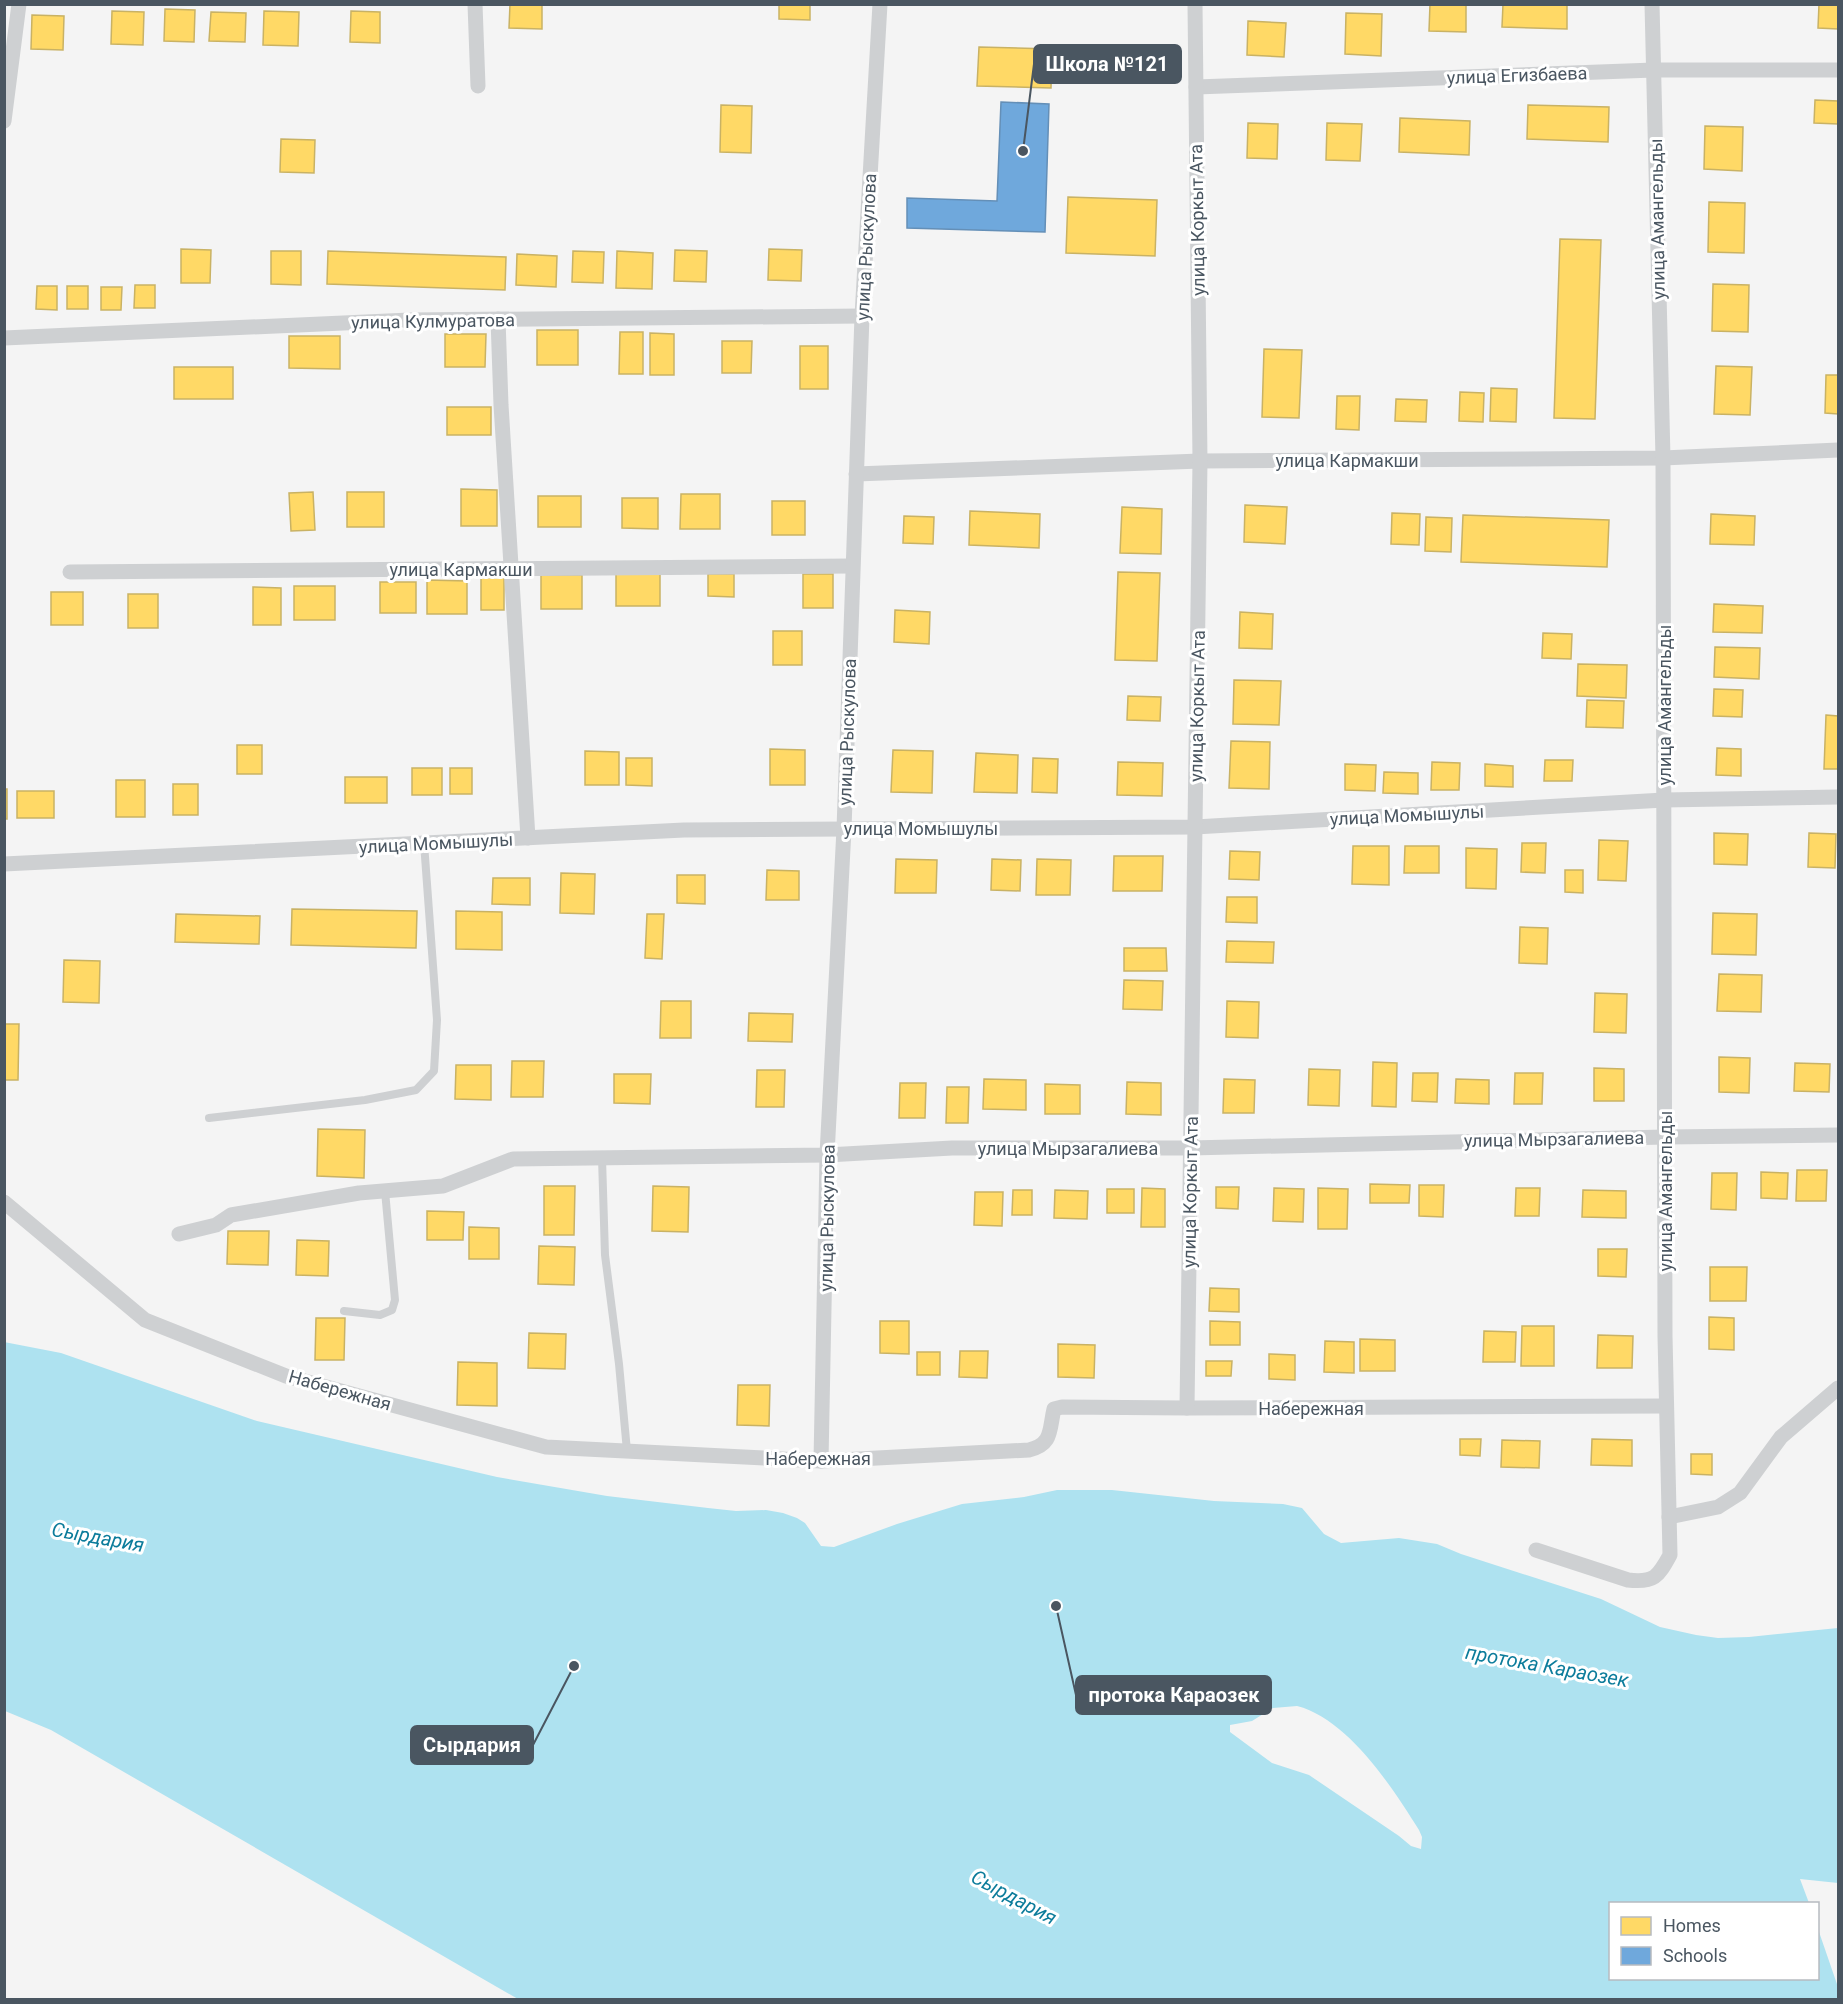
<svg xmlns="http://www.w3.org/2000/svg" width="1843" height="2004" font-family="Roboto,sans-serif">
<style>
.water{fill:#aee2f0;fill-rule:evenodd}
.homes{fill:#ffd966;stroke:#c9b264;stroke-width:1.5}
.schools{fill:#6fa8dc;stroke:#648fb7;stroke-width:1.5}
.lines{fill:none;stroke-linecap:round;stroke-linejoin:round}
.service{stroke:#ced0d2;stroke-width:8}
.minor{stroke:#ced0d2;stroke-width:15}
.labels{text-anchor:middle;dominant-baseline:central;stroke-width:6;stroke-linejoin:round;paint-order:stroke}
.street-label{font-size:18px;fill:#4a5661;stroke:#fff}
.water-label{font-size:20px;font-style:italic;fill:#0c7c9b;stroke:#fff}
.leader{fill:none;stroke:#4a5661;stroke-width:2}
.callout-dot{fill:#4a5661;stroke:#fff;stroke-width:2}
.callout{fill:#4a5661;stroke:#4a5661;stroke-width:2}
.callout-label{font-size:20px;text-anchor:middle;font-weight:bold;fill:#fff}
</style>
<rect width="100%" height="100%" fill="#f4f4f4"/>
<path class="water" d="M4,1342L61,1353L257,1421L497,1477L607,1496L708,1508L736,1511L766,1510L783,1513L797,1518L805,1523L821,1546L834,1547L897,1524L962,1504L1024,1497L1057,1490H1112L1214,1501L1283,1504L1302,1508L1324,1534L1341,1543L1399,1538L1437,1544L1461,1554L1601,1599L1660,1627L1696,1635L1718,1638L1749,1637L1838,1628V1883L1800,1879L1809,1903L1610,1904V1978H1818V1929L1838,1987V1999H518L51,1730L5,1711ZM1297,1706C1348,1719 1392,1787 1419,1830L1422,1837L1421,1849L1411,1846L1399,1836L1309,1775L1272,1763L1230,1732V1725L1252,1721L1273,1708Z"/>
<g class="homes">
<path d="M510,4H542V29L509,28Z"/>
<path d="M779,4H810V20L779,19Z"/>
<path d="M1430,4H1466V32L1429,31Z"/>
<path d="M1503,4H1567V29L1502,27Z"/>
<path d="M1819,4H1838V29L1818,28Z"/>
<path d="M165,9L195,10L194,42L164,41Z"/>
<path d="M112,11L144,12L143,45L111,44Z"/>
<path d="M264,11L299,12L298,46L263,45Z"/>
<path d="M351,11L380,12V43L350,42Z"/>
<path d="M211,12L246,13L245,42L209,41Z"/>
<path d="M1346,13L1382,14L1381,56L1345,54Z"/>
<path d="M32,15L64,16L63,50L31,49Z"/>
<path d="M1248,21L1286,23L1284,57L1247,55Z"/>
<path d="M979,47L1052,49L1051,88L977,86Z"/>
<path d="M1815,100L1838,101V124L1814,123Z"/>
<path d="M721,105L752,106L751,153L720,152Z"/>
<path d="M1528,105L1609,107L1608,142L1527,139Z"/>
<path d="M1400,118L1470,121L1469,155L1399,152Z"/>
<path d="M1248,123L1278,124L1277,159L1247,158Z"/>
<path d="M1327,123L1362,124L1360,161L1326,160Z"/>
<path d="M1705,126L1743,127L1742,171L1704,169Z"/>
<path d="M281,139L315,140L314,173L280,172Z"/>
<path d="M1068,197L1157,200L1155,256L1066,253Z"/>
<path d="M1709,202L1745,203L1744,253L1708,252Z"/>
<path d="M1560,239L1601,240L1595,419L1554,418Z"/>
<path d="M181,249L211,250L210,283H181Z"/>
<path d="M769,249L802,250L801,281L768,280Z"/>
<path d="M675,250L707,251L706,282L674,281Z"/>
<path d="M271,251H301V285L271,284Z"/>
<path d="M328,251L506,257L505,290L327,284Z"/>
<path d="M573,251L604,252L603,283L572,282Z"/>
<path d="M617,251L653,253L652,289L616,288Z"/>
<path d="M517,254L557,256L556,287L516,285Z"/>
<path d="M1713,284L1749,285L1748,332L1712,331Z"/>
<path d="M135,285H155V308H134Z"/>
<path d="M37,286H57V310L36,309Z"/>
<rect x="67" y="286" width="21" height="23"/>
<path d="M101,287H122L121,310H101Z"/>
<rect x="537" y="330" width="41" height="35"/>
<path d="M620,332H643V374H619Z"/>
<path d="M650,333L674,334V375H650Z"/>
<path d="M445,334H486L485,367H445Z"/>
<path d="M289,336H340V369L289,368Z"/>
<path d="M722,341H752L751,373H722Z"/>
<rect x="800" y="346" width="28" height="43"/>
<path d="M1264,349L1302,350L1299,418L1262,417Z"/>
<path d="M1716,366L1752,367L1750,415L1714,414Z"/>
<rect x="174" y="367" width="59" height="32"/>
<path d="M1826,375H1838V414L1825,413Z"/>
<path d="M1491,388L1517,389L1516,422L1490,421Z"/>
<path d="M1460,392L1484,393L1483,422L1459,421Z"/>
<path d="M1337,396H1360L1359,430L1336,429Z"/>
<path d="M1396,399L1427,400L1426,422L1395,421Z"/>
<rect x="447" y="407" width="44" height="28"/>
<path d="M461,489L497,490V526H461Z"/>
<path d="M313,492L315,530L291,531L289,493Z"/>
<rect x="347" y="492" width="37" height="35"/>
<path d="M681,494H720V529H680Z"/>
<rect x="538" y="496" width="43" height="31"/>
<path d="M622,498H658V529L622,528Z"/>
<rect x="772" y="501" width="33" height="34"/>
<path d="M1245,505L1287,507L1285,544L1244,542Z"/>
<path d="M1122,507L1162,509L1161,554L1120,553Z"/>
<path d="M970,511L1040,514L1039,548L969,545Z"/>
<path d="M1392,513L1420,514L1419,545L1391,544Z"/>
<path d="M1711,514L1755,516L1754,545L1710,544Z"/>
<path d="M1463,515L1609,520L1607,567L1461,562Z"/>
<path d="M904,516L934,517L933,544L903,543Z"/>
<path d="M1426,517L1452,518L1451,552L1425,551Z"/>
<path d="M1118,572L1160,573L1157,661L1115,660Z"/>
<rect x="616" y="573" width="44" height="33"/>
<path d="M708,574H734V597L708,596Z"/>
<rect x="803" y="574" width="30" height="34"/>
<rect x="541" y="575" width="41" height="34"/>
<rect x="481" y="578" width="23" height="32"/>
<path d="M427,580L467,581V614H427Z"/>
<rect x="380" y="582" width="36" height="31"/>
<rect x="294" y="586" width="41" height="34"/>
<path d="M253,587L281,588V625H253Z"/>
<rect x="51" y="592" width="32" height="33"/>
<rect x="128" y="594" width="30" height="34"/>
<path d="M1714,604L1763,606L1762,633L1713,632Z"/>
<path d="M895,610L930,612L929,644L894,642Z"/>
<path d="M1240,612L1273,614L1272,649L1239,648Z"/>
<rect x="773" y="631" width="29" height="34"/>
<path d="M1543,633L1572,634L1571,659L1542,658Z"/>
<path d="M1715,647L1760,648L1759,679L1714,677Z"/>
<path d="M1578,664L1627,665L1626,698L1577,696Z"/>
<path d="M1234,680L1281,681L1279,725L1233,724Z"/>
<path d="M1714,689L1743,690L1742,717L1713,716Z"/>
<path d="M1128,696L1161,697L1160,721L1127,720Z"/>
<path d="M1587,700L1624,701L1623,728L1586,727Z"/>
<path d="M1826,715L1838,716V769H1824Z"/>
<path d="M1231,741L1270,742L1269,789L1229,788Z"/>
<rect x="237" y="745" width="25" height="29"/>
<path d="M1717,748L1741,749V776L1716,775Z"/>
<path d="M770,749L805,750V785H770Z"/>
<path d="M893,750L933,751L932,793L891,792Z"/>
<path d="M585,751L619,752V785H585Z"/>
<path d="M976,753L1018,755L1017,793L974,792Z"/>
<path d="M626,758H652V786L626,785Z"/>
<path d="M1033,758L1058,759L1057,793L1032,792Z"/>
<path d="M1545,760H1573L1572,781H1544Z"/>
<path d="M1118,762L1163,763L1162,796L1117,795Z"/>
<path d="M1432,762L1460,763L1459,790H1431Z"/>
<path d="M1345,764L1376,765L1375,791L1345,790Z"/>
<path d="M1485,764L1513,766V787L1485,786Z"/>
<rect x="412" y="768" width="30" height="27"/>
<rect x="450" y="768" width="22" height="26"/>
<path d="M1384,772L1418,773V794L1383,793Z"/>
<rect x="345" y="777" width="42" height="26"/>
<rect x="116" y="780" width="29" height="37"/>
<rect x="173" y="784" width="25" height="31"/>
<rect x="4" y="789" width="3" height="30"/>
<rect x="17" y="791" width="37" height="27"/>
<path d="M1714,833L1748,834L1747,865L1714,864Z"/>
<path d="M1809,833L1836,834L1835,868L1808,867Z"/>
<path d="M1599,840L1628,841L1626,881L1598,880Z"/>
<path d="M1522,843H1546L1545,873L1521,872Z"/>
<path d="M1353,846H1389V885L1352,884Z"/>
<path d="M1405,846H1439V873H1404Z"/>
<path d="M1466,848L1497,849L1496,889L1466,888Z"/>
<path d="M1230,851L1260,852L1259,880L1229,879Z"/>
<path d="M1114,856H1163L1162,891H1113Z"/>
<path d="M896,859L937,860L936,893H895Z"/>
<path d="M992,859L1021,860L1020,891L991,890Z"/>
<path d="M1037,859L1071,860L1070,895H1036Z"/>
<path d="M767,870L799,871V900H766Z"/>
<path d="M1565,870H1583V893L1565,892Z"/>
<path d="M561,873L595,874L594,914L560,913Z"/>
<path d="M677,875H705V904L677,903Z"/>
<path d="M493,878H530V905L492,904Z"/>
<path d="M1227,897H1257V923L1226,922Z"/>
<path d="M292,909L417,911L416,948L291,945Z"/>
<path d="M456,911L502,912V950L456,949Z"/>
<path d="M1713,913L1757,914L1756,955L1712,954Z"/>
<path d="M176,914L260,916L259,944L175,942Z"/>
<path d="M647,914H664L662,959L645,958Z"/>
<path d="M1520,927L1548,928L1547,964L1519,963Z"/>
<path d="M1227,941L1274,942L1273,963L1226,962Z"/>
<path d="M1124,948H1166L1167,971H1124Z"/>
<path d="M64,960L100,961L99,1003L63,1002Z"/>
<path d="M1719,974L1762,975L1761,1012L1717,1011Z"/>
<path d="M1124,980L1163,981L1162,1010L1123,1009Z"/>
<path d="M1595,993L1627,994L1626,1033L1594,1032Z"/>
<path d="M661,1001H691V1038H660Z"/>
<path d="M1227,1001L1259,1002L1258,1038L1226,1037Z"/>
<path d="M749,1013L793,1014L792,1042L748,1041Z"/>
<path d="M4,1024H19L18,1080H4Z"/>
<path d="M1719,1057L1750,1058L1749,1093L1719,1092Z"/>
<path d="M512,1061H544L543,1097H511Z"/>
<path d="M1373,1062L1397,1063L1396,1107L1372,1106Z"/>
<path d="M1795,1063L1830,1064L1829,1092L1794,1091Z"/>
<path d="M456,1065H491V1100L455,1099Z"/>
<path d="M1594,1068L1624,1069V1101H1594Z"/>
<path d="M1309,1069L1340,1070L1339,1106L1308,1105Z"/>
<path d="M757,1070H785L784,1107H756Z"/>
<path d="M1413,1073H1438L1437,1102L1412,1101Z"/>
<path d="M1515,1073H1543L1542,1104H1514Z"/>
<path d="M614,1074H651L650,1104L614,1103Z"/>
<path d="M984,1079L1026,1080V1110L983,1109Z"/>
<path d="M1224,1079L1255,1080L1254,1113H1223Z"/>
<path d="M1456,1079L1489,1080V1104L1455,1103Z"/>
<path d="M1127,1082L1161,1083V1115L1126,1114Z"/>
<path d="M900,1083H926L925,1118H899Z"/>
<path d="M1045,1084L1080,1085V1114H1045Z"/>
<path d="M947,1087H969L968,1123H946Z"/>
<path d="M318,1129L365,1130L364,1178L317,1176Z"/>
<path d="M1797,1170H1827L1826,1201H1796Z"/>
<path d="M1761,1172L1788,1173L1787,1199L1761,1198Z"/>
<path d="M1712,1173H1737L1736,1210L1711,1209Z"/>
<path d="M1370,1184L1410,1185L1409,1203H1370Z"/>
<path d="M1419,1185H1444L1443,1217L1419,1216Z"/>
<path d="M544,1186H575L574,1235H544Z"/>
<path d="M653,1186L689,1187L688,1232L652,1231Z"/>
<path d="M1216,1187H1239L1238,1209L1216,1208Z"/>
<path d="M1142,1188L1165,1189V1227H1141Z"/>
<path d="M1274,1188L1304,1189L1303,1222L1273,1221Z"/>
<path d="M1318,1188L1348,1189L1347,1229H1318Z"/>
<path d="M1516,1188H1540L1539,1216H1515Z"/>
<rect x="1107" y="1189" width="27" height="24"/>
<path d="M1013,1190H1032V1215H1012Z"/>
<path d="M1055,1190L1088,1191L1087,1219L1054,1218Z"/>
<path d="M1583,1190L1626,1191V1218L1582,1217Z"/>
<path d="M975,1192H1003L1002,1226L974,1225Z"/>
<path d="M427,1211L464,1212L463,1240H427Z"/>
<path d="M469,1227L499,1228V1259H469Z"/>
<path d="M228,1231H269L268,1265L227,1264Z"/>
<path d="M297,1240L329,1241L328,1276L296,1275Z"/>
<path d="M539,1246L575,1247L574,1285L538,1284Z"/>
<path d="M1598,1249H1627L1626,1277L1598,1276Z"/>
<path d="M1710,1267H1747L1746,1301H1710Z"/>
<path d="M1210,1288L1239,1289V1312L1209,1311Z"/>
<path d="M1709,1317L1734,1318V1350L1709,1349Z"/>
<path d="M316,1318H345L344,1360H315Z"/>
<path d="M880,1321H909V1354L880,1353Z"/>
<path d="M1210,1321L1240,1322V1345H1210Z"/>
<path d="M1522,1326H1554V1366H1521Z"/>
<path d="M1484,1331L1516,1332L1515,1362H1483Z"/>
<path d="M529,1333L566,1334L565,1369L528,1368Z"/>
<path d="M1598,1335L1633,1336L1632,1368H1597Z"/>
<path d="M1360,1339L1395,1340V1371H1360Z"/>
<path d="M1325,1341L1354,1342V1373L1324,1372Z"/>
<path d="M1058,1344L1095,1345L1094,1378L1058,1377Z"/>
<path d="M960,1351H988L987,1378L959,1377Z"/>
<rect x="917" y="1352" width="23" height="23"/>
<path d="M1269,1354L1295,1355V1380L1269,1379Z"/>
<path d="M1206,1361H1232L1231,1376H1206Z"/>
<path d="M458,1362L497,1363V1406L457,1405Z"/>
<path d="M738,1385H770L769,1426L737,1425Z"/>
<path d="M1460,1439H1481L1480,1456L1460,1455Z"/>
<path d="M1592,1439L1632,1440V1466L1591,1465Z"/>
<path d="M1502,1440L1540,1441L1539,1468L1501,1467Z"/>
<path d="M1691,1454H1712V1475L1691,1474Z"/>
</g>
<path class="schools" d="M1001,102L1049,104L1045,232L907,228V198L997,201Z"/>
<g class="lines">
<g class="service">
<path d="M209,1118L365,1100L416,1090L434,1071L437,1020L424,843"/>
<path d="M602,1158L605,1255L619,1364L627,1451"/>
<path d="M344,1311L380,1315L392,1310L395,1300L385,1191"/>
</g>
<g class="minor">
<path d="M475,4L478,86"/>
<path d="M1196,87L1654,70H1838"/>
<path d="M4,121L19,4"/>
<path d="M498,319L501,405L528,838"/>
<path d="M4,338L410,320L862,316"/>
<path d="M856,474L1200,461L1663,458L1838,450"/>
<path d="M70,572L852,566"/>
<path d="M4,864L684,830L1195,827L1664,800L1838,797"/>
<path d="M4,1202L145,1320L286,1376L546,1447L821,1461L1029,1450C1053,1444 1049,1430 1054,1409L1062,1407L1187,1408L1666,1406"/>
<path d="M179,1234L216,1225L231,1215L359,1193L443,1186L513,1159L827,1155L952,1148H1191L1665,1137L1838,1135"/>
<path d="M1187,1408L1200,461L1195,4"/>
<path d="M821,1461L827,1155L844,829L862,316L880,4"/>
<path d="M1669,1517L1718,1507L1740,1493L1781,1437L1838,1388"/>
<path d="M1536,1550L1628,1580C1654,1583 1658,1577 1670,1555L1665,1336L1663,458L1652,4"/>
</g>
</g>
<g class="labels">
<g class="street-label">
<text transform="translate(1517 75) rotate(-2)">улица Егизбаева</text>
<text transform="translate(1657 219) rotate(-91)">улица Амангельды</text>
<text transform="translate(1197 220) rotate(-91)">улица Коркыт Ата</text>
<text transform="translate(866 247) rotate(-87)">улица Рыскулова</text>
<text transform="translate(433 321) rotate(-1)">улица Кулмуратова</text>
<text x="1347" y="460">улица Кармакши</text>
<text x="461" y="569">улица Кармакши</text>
<text transform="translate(1664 705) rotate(-90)">улица Амангельды</text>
<text transform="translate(1197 706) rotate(-89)">улица Коркыт Ата</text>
<text transform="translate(847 732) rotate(-88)">улица Рыскулова</text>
<text transform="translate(1407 815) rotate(-3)">улица Момышулы</text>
<text x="921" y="828">улица Момышулы</text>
<text transform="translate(436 843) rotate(-3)">улица Момышулы</text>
<text transform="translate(1554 1139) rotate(-1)">улица Мырзагалиева</text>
<text x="1068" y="1148">улица Мырзагалиева</text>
<text transform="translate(1665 1191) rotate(-90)">улица Амангельды</text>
<text transform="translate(1190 1192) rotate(-89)">улица Коркыт Ата</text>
<text transform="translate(827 1218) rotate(-89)">улица Рыскулова</text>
<text transform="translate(340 1390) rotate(16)">Набережная</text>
<text x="1311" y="1408">Набережная</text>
<text x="818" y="1458">Набережная</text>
</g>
<g class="water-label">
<text transform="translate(98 1537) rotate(10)">Сырдария</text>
<text transform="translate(1547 1666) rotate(10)">протока Караозек</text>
<text transform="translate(1014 1897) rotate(28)">Сырдария</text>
</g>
</g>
<path class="leader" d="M1023 151L1034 64M1056 1606L1076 1695M574 1666L533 1745"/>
<g class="callout-dot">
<circle cx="1023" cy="151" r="6"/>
<circle cx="1056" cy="1606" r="6"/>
<circle cx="574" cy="1666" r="6"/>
</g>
<g class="callout">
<rect x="1034" y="45" width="147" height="38" rx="6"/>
<rect x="1076" y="1676" width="195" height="38" rx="6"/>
<rect x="411" y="1726" width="122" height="38" rx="6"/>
</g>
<g class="callout-label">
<text x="1107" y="71">Школа №121</text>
<text x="1174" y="1702">протока Караозек</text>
<text x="472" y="1752">Сырдария</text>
</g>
<rect width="1843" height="2004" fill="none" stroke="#4a5661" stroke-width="12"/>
<rect x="1609" y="1902" width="210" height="78" fill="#ffffff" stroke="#b7bbc0" stroke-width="1.5"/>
<rect x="1621" y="1917" width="30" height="18" fill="#ffd966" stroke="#b7bbc0" stroke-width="1.5"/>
<text x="1663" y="1932" font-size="18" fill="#4a5661">Homes</text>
<rect x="1621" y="1947" width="30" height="18" fill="#6fa8dc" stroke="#b7bbc0" stroke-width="1.5"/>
<text x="1663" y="1962" font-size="18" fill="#4a5661">Schools</text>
</svg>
